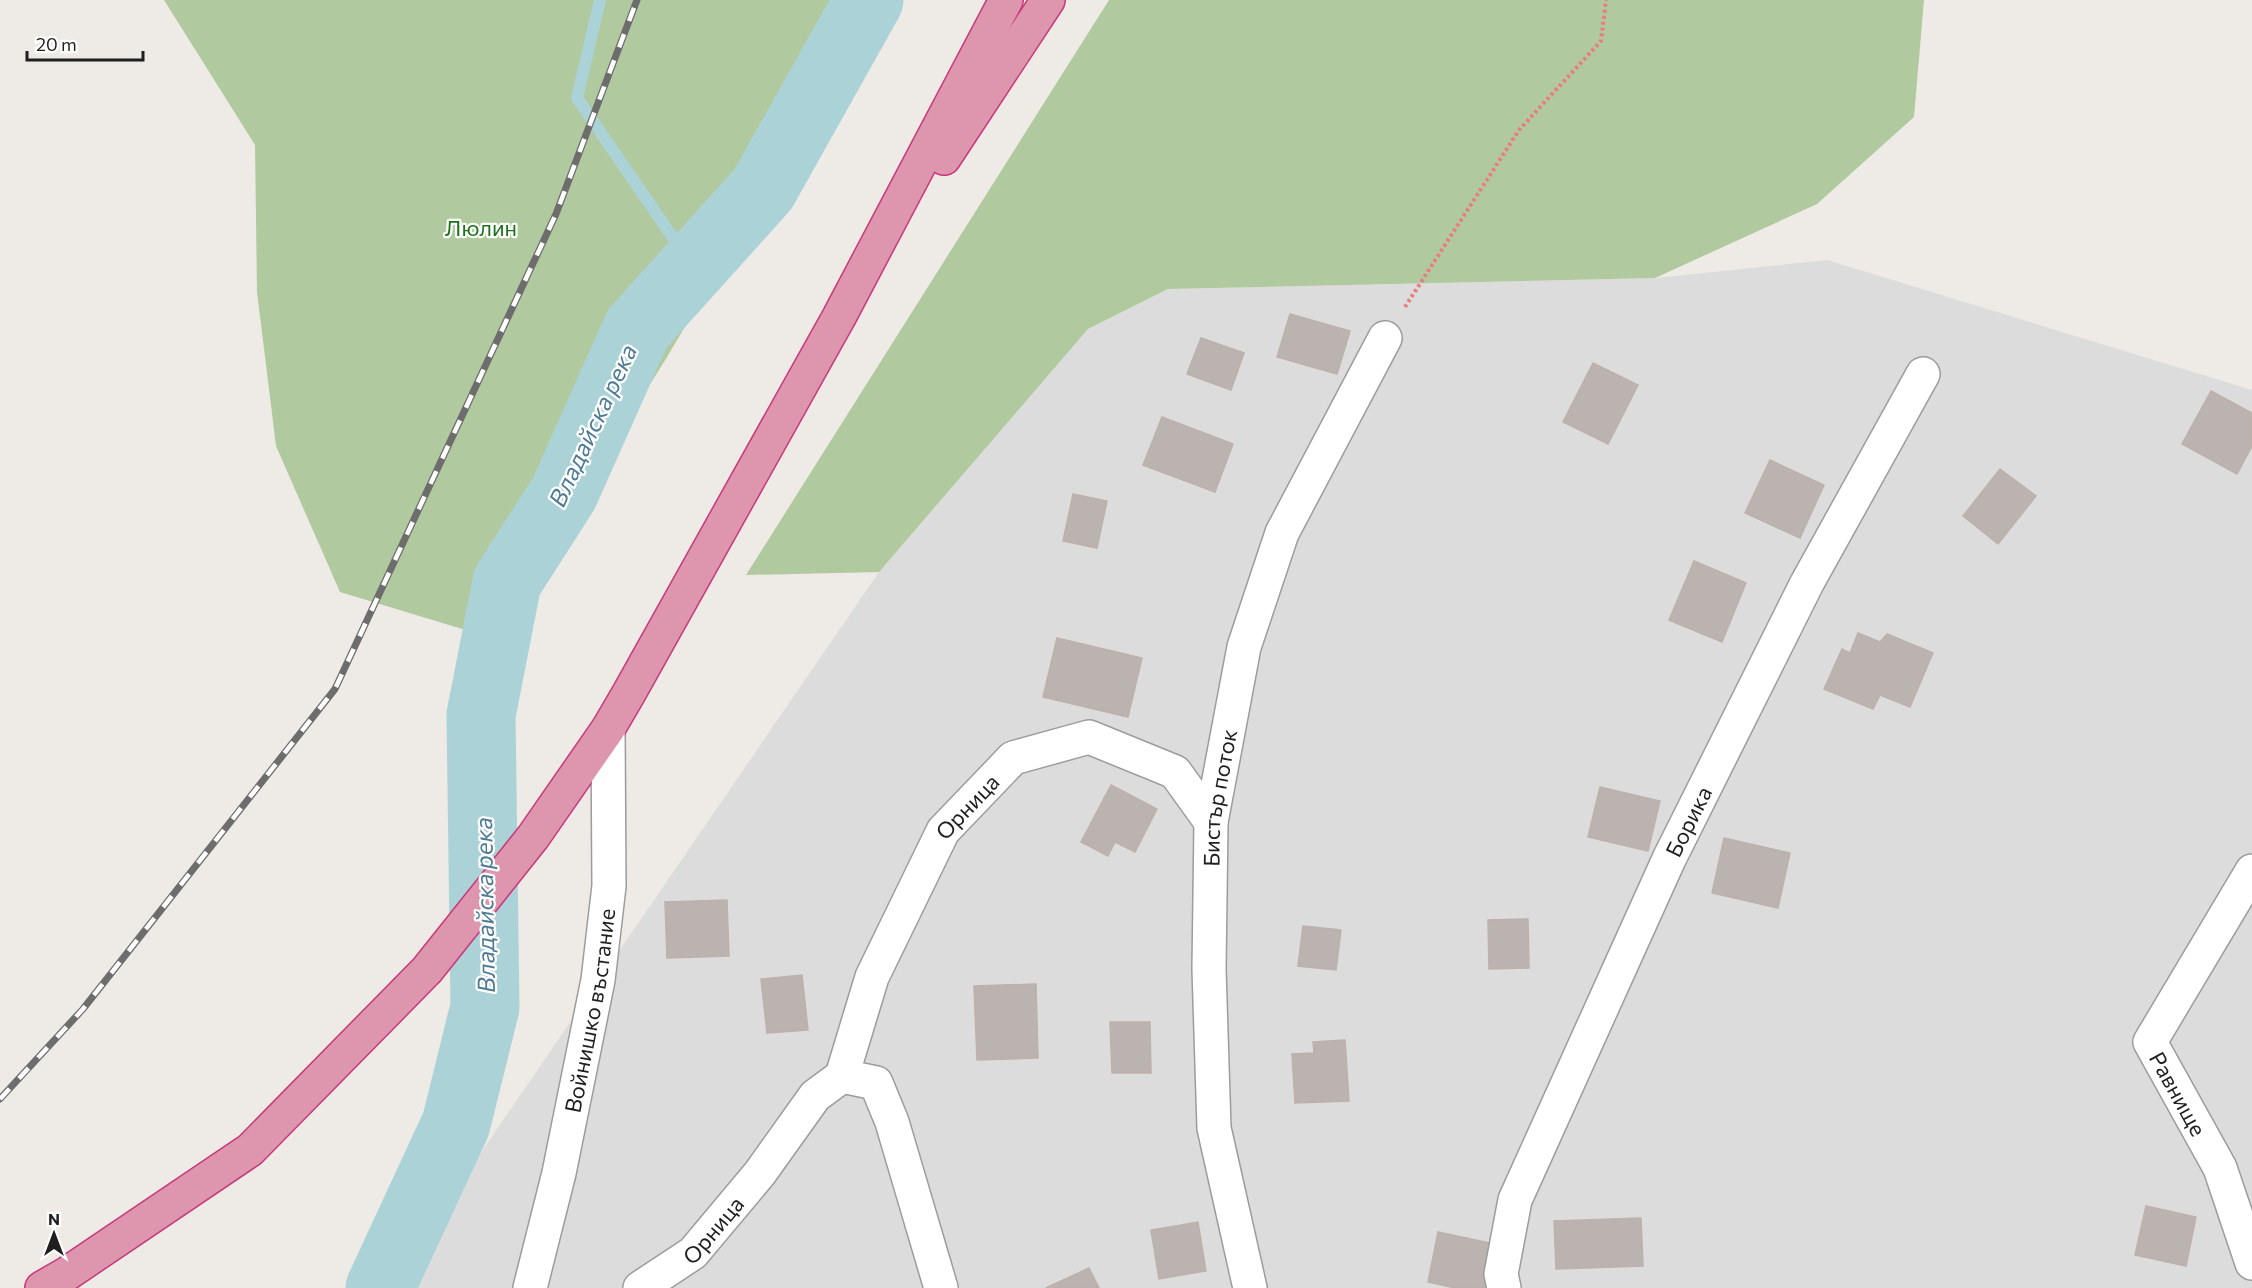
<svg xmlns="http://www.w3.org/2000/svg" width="2252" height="1288" font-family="Commissioner,sans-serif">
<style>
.residential{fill:#dddcdc}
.forest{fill:#b1c99f}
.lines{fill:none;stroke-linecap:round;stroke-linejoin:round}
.stream{stroke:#abd3d7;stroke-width:12}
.river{stroke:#abd3d7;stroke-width:69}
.building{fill:#bbb3af;stroke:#beb0aa;stroke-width:1.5}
.minor-casing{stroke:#9c9c9c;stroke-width:36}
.highway-casing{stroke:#c7397c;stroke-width:36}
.path{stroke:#ea7b7e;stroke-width:4;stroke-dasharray:3 3;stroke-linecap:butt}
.minor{stroke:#fff;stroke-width:33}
.highway{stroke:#dd96ad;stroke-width:33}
.rail-casing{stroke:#6d6d6d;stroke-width:7}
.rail{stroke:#fff;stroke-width:4.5;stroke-dasharray:14;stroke-linecap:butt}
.labels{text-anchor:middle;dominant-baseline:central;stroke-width:4.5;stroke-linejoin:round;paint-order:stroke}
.park-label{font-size:22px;fill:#1c7118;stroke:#fff}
.street-label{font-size:22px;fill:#1f1f1f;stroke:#fff}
.water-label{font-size:24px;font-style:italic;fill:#4f7b95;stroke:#fff}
</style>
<rect width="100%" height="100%" fill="#eeeae6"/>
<path class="residential" d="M1827,260L2252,390V1288H388L879,572L1088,329L1168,289L1655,278Z"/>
<g class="forest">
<path d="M164,0H878L667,357L492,638L340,592L276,446L257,292L255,145Z"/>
<path d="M1109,0H1924L1914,117L1817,204L1655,278L1168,289L1088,329L879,572L746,575Z"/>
</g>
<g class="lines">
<path class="stream" d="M600,0L577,98L693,267"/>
<path class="river" d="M380,1288L456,1124L485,1007L481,715L507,582L564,493L637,329L763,189L869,0"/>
</g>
<g class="building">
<path d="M1290,314L1350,331L1337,374L1277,357Z"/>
<path d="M1201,338L1244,353L1231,390L1187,374Z"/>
<path d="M1593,363L1638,385L1608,444L1563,422Z"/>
<path d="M2211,391L2252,413V446L2237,474L2182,444Z"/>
<path d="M1162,417L1233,444L1215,492L1143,465Z"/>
<path d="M1770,460L1824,485L1800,538L1745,513Z"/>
<path d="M2000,469L2036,496L1998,544L1963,516Z"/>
<path d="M1073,494L1107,501L1097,548L1063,541Z"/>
<path d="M1694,561L1746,583L1722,642L1669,620Z"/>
<path d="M1858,633L1880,642L1887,634L1933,653L1910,707L1880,695L1873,709L1824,689L1842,649L1850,653Z"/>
<path d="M1057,638L1142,658L1128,717L1043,697Z"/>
<path d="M1111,785L1157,809L1135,852L1115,842L1108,856L1081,842Z"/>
<path d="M1600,787L1660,801L1648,851L1588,837Z"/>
<path d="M1724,838L1790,853L1778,908L1712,893Z"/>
<path d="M727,900L729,956L667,958L665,902Z"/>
<path d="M1528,919L1529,968L1489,969L1488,920Z"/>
<path d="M1303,926L1341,930L1336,970L1298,966Z"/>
<path d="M802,975L808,1030L767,1033L761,979Z"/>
<path d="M1036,984L1038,1058L977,1060L974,986Z"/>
<path d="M1110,1022H1150L1151,1073H1112Z"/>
<path d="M1345,1040L1349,1101L1295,1103L1292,1054L1314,1053L1313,1042Z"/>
<path d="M2146,1206L2196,1217L2186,1266L2135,1255Z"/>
<path d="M1641,1218L1643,1266L1556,1269L1554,1221Z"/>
<path d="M1198,1222L1206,1271L1159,1279L1151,1230Z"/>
<path d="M1438,1232L1495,1244L1485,1288H1455L1428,1282Z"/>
<path d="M1089,1268L1099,1288H1046Z"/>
</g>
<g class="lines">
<defs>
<g id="minor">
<path id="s1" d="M2252,871L2150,1042L2220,1168L2252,1263"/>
<path id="s2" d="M842,1076L872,977L943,831L1013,758L1089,737L1175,772L1211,822"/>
<path id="s3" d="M530,1288L559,1173L598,980L609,886L608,729"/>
<path id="s4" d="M640,1288L693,1253L760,1173L815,1096L842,1076L876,1083L892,1122L941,1288"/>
<path id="s5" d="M1250,1288L1214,1128L1209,969L1211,822L1244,647L1282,533L1385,338"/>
<path id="s6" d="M1504,1288L1501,1274L1515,1200L1669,859L1807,583L1923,374"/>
</g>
<g id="highway">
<path d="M944,158L1048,0"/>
<path d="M42,1288L68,1273L250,1150L427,970L533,837L608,729L629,693L839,317L1006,0"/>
</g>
</defs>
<use href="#minor" class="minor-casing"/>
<use href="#highway" class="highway-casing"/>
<path class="path" d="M1405,307L1519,130L1601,41L1606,0"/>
<use href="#minor" class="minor"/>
<use href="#highway" class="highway"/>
<defs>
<path id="rail" d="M0,1099L83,1009L335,689L556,214L637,0"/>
</defs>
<use href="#rail" class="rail-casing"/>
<use href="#rail" class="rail"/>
</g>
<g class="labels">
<g class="park-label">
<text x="481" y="227">Люлин</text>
</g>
<g class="street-label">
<text stroke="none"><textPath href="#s5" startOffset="495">Бистър поток</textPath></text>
<text stroke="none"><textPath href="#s2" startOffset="300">Орница</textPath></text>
<text stroke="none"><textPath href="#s6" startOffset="506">Борика</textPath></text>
<text stroke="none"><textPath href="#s3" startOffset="284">Войнишко въстание</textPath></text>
<text stroke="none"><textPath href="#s1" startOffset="258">Равнище</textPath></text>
<text stroke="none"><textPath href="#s4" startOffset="94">Орница</textPath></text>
</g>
<g class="water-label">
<text transform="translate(592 425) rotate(-65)">Владайска река</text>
<text transform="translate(484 905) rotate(-91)">Владайска река</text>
</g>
</g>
<g transform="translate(54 1234)" stroke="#ffffff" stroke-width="4.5" paint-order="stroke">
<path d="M0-4.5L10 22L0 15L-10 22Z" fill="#1f1f1f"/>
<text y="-9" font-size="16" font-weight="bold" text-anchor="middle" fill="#1f1f1f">N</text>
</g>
<path d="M27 51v9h116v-9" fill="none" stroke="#1f1f1f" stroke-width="3"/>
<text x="36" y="51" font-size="18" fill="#1f1f1f" stroke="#ffffff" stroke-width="4.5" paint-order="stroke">20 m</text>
</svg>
